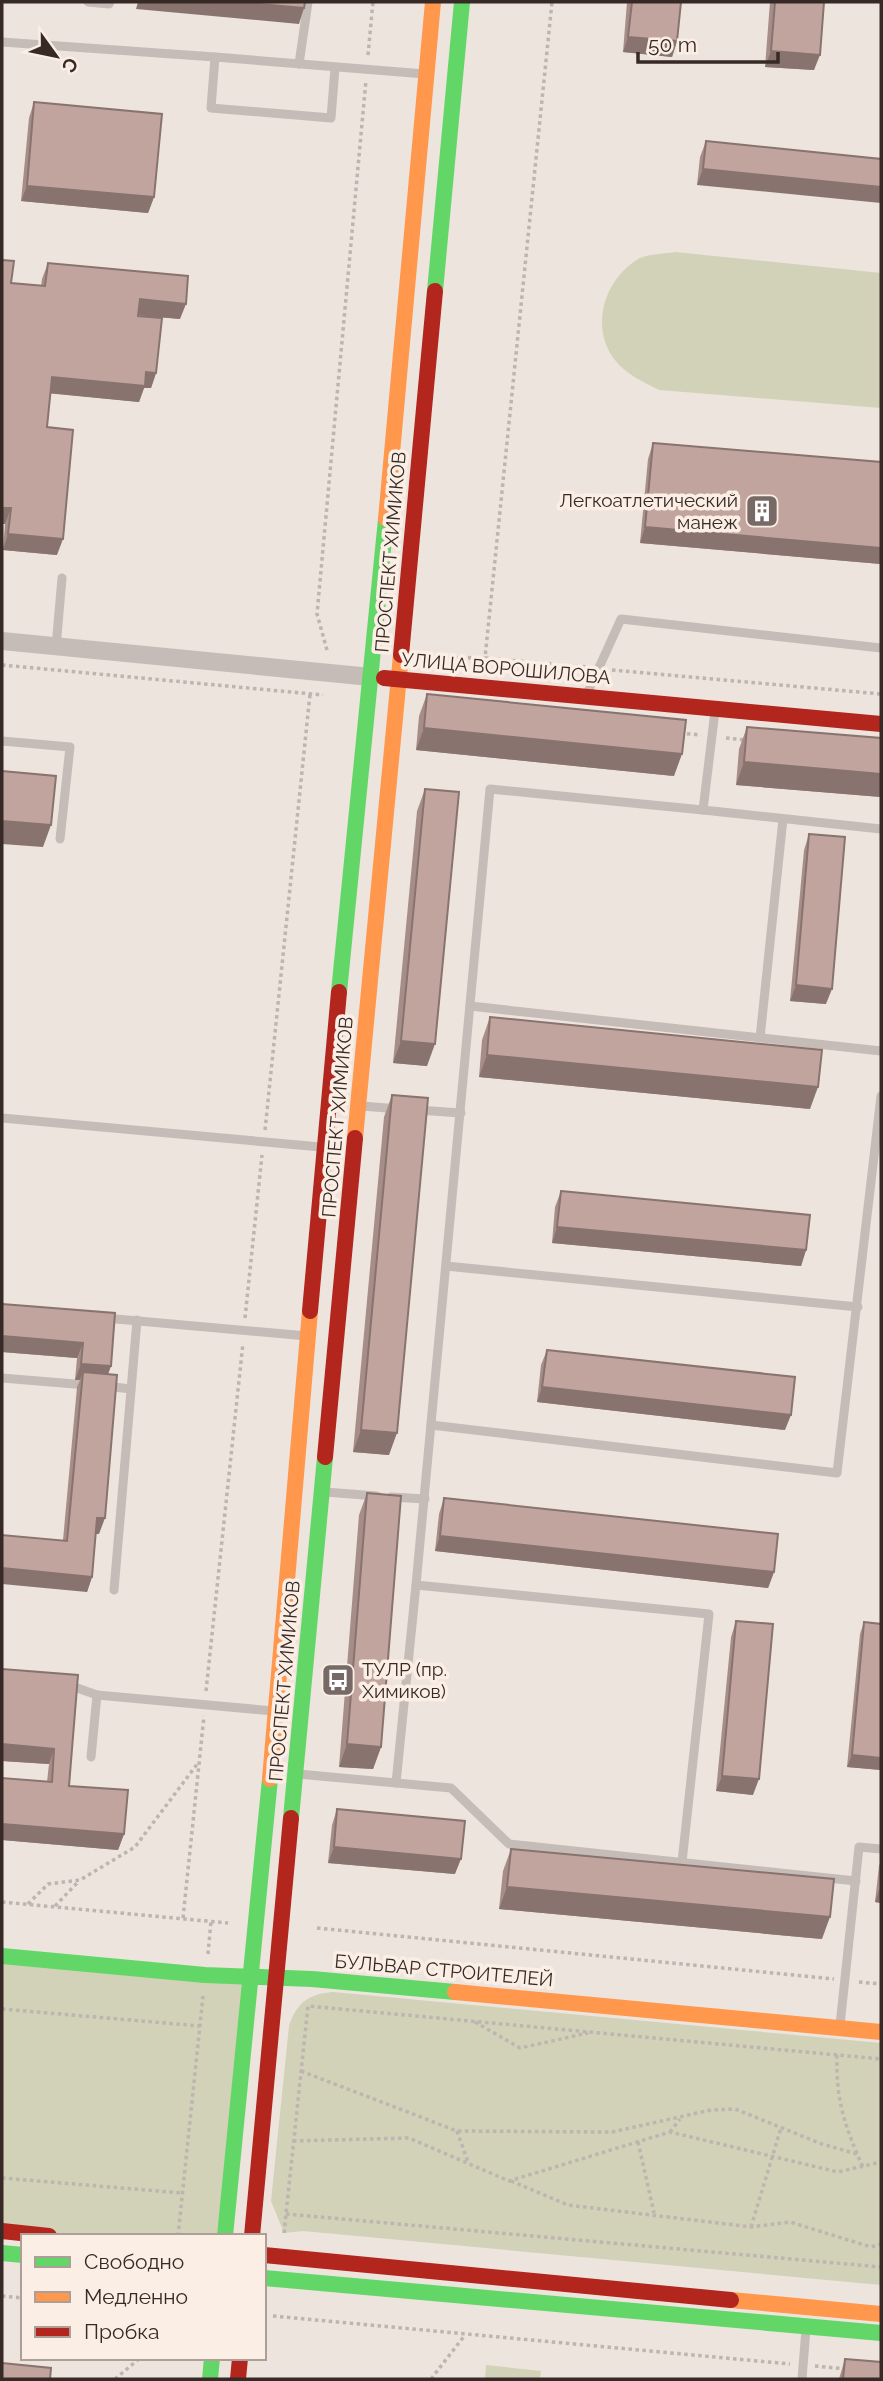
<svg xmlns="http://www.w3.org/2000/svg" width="883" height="2381" font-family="Raleway,sans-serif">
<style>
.green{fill:#d1d2b7}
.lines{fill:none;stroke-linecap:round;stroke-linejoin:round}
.path{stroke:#beb4b0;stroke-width:3.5;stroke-dasharray:3.5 3.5;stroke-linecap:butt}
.lane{stroke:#c6bcb7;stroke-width:9}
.street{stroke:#c6bcb7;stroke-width:18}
.fast{stroke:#63d668;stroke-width:16}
.slow{stroke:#ff974d;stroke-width:16}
.jam{stroke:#b3261e;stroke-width:16}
.wall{fill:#a78d88}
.shaded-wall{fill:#88736f}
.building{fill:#c2a49e;stroke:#88736f;stroke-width:2}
.labels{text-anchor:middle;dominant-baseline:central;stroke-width:7;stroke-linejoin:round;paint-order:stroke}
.poi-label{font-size:19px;fill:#372926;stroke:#fbeee4;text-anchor:end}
.street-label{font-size:19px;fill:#372926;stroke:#fbeee4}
</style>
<rect width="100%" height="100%" fill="#ede4de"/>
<g class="green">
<path d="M675,252L881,273V408L659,390C644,382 625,374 614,359C590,327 604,280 638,259C647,254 664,254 675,252Z"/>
<path d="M2,1956L251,1974L225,2236H49L2,2231Z"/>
<path d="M333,1992L881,2043V2285L303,2231L284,2233L271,2201L289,2026C297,2002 309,1994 333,1992Z"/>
<path d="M486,2365L541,2371L540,2379H485Z"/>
</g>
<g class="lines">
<g class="path">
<path d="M368,55L373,2"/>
<path d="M327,650L317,614L366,80"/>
<path d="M426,657L485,658L552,2"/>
<path d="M485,658L587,667"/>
<path d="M2,665L323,695"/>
<path d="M612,670L881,694"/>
<path d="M680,733L701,735"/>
<path d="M726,738L746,740"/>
<path d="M265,1130L310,694"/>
<path d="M245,1318L262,1155"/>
<path d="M206,1691L243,1343"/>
<path d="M2,1902L228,1923"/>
<path d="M28,1904L48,1884L80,1880L135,1847L198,1763"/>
<path d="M55,1906L79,1881"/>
<path d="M183,1918L204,1716"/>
<path d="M317,1928L834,1979"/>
<path d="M208,1954L211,1921"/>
<path d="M859,1982L881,1984"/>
<path d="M2,2009L200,2026"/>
<path d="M475,2022L520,2048L588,2033"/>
<path d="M837,2055C836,2095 842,2117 857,2154"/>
<path d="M301,2071L457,2131L612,2132L711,2110L735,2109L822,2144L857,2154L863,2167"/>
<path d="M457,2131L468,2162"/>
<path d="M670,2132L680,2119"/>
<path d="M293,2141L409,2138L509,2181L670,2132L838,2172L881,2162"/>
<path d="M638,2142L654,2213"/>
<path d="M2,2178L182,2193"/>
<path d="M511,2181L568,2205L751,2227L790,2222L871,2247L881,2244"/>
<path d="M286,2214L881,2267"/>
<path d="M751,2227L781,2128"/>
<path d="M284,2233L308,2006L881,2059"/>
<path d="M178,2236L203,1996"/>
<path d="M2,2296L23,2298"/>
<path d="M273,2316L790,2364"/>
<path d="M815,2366L846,2369"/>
<path d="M115,2379L140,2358"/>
<path d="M431,2379L465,2335"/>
</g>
<g class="lane">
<path d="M88,2L109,4L110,2"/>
<path d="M2,42L215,57"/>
<path d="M299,64L308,2"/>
<path d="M335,68L331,118L211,108L215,57L425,74"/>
<path d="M56,647L62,578"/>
<path d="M587,694L621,619L881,648"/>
<path d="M2,741L70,747L60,839"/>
<path d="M703,810L881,829"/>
<path d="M470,1006L881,1051"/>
<path d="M760,1038L783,819"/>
<path d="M361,1106L400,1109"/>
<path d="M417,1110L461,1113"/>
<path d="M2,1118L321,1147"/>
<path d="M446,1266L858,1307"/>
<path d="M105,1318L307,1336"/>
<path d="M2,1378L87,1385"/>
<path d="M105,1386L131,1389"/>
<path d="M431,1425L837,1473L881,1096"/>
<path d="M325,1492L377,1496"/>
<path d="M391,1497L425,1499"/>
<path d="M416,1585L490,789L703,810L715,711"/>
<path d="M114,1590L137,1320"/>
<path d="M66,1684L97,1695"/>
<path d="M91,1757L97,1695L274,1711"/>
<path d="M298,1774L451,1788L509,1844L856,1881"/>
<path d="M396,1783L416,1585L709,1614L682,1862"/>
<path d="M840,2025L859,1847L881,1849"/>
<path d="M802,2379L806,2329"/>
</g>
<path class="street" d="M2,641L371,677"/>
<g class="fast">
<path d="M435,291L462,2"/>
<path d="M339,992L386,519"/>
<path d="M291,1818L325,1457"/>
<path d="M2,1956L205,1975L312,1979L455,1992"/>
<path d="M225,2236L270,1779"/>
<path d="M2,2253L23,2255"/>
<path d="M264,2278L881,2333"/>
<path d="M210,2379L212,2358"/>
</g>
<g class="slow">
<path d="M386,519L433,2"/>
<path d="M355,1138L401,655"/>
<path d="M270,1779L310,1311"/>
<path d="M455,1992L881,2032"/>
<path d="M731,2300L881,2314"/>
</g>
<g class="jam">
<path d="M401,655L435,291"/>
<path d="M384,678L881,724"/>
<path d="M310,1311L339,992"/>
<path d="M325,1457L355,1138"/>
<path d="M2,2231L49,2236"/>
<path d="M252,2236L291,1818"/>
<path d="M264,2255L731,2300"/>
<path d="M238,2379L240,2358"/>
</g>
</g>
<g class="wall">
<path d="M627,2H681L677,41L672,57L623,52Z"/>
<path d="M770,2H824L814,70L765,67Z"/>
<path d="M34,102L154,197L148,213L21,201L29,118Z"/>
<path d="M706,141L881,159L697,185L700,157Z"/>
<path d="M48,263L180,319L138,315L156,373L151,388H144L139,402L50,393L47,427L57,555L3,550L5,524L11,283L41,286L42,279Z"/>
<path d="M653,443L881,462V564L640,543L648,459Z"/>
<path d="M427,694L674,776L416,750L419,716Z"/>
<path d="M747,727L881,738V797L736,785L739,749Z"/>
<path d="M425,789L427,1066L393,1063L417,811Z"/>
<path d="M809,834L826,1004L790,1001L804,850Z"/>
<path d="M490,1017L810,1109L479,1077L482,1040Z"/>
<path d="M392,1095L389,1455L353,1452L384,1117Z"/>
<path d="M561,1191L806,1250L801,1266L552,1243L555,1207Z"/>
<path d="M2,1304L115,1313L111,1366L108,1374L99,1534H96L92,1577L87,1592L63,1540L77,1387L80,1380H75L77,1358L2,1352Z"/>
<path d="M547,1350L785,1430L537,1402L541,1365Z"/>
<path d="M367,1493L381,1747L373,1769L339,1767L359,1515Z"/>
<path d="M444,1498L774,1572L768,1588L435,1551L439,1514Z"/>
<path d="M736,1621L753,1795L716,1791L731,1637Z"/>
<path d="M864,1622L881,1624V1770L847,1767L860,1634Z"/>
<path d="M2,1669L78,1675L69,1786L124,1834L118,1850L2,1840V1778L47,1782L49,1764L2,1761Z"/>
<path d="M337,1809L455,1874L328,1863L332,1825Z"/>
<path d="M511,1849L822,1939L499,1909L503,1871Z"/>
<path d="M881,1860V1903L875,1902L879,1866Z"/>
<path d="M845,2359L881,2379H839Z"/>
</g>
<g class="shaded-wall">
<path d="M138,2H238L304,8L299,24L136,9Z"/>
<path d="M628,37L677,41L672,57L623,52Z"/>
<path d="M771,51L820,55L814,70L765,67Z"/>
<path d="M703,169L881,187V203L697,185Z"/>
<path d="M27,186L154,197L148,213L21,201Z"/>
<path d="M140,299L186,304L180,319L134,315Z"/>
<path d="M146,372L156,373L151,388H144L139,402L46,393L52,377Z"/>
<path d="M2,508H11L5,524H2Z"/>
<path d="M645,527L881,548V564L640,543Z"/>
<path d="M8,534L63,539L57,555L3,550Z"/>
<path d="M424,728L682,754L674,776L416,750Z"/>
<path d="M744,762L881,774V797L736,785Z"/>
<path d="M2,821L51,825L43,847L2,844Z"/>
<path d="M796,985L832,989L826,1004L790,1001Z"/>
<path d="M401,1041L435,1044L427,1066L393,1063Z"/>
<path d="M487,1055L818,1087L810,1109L479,1077Z"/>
<path d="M557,1227L806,1250L801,1266L552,1243Z"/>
<path d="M2,1336L83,1343L77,1358L2,1352Z"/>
<path d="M81,1364L111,1366L105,1382L83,1372L80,1380H75Z"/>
<path d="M542,1387L791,1415L785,1430L537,1402Z"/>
<path d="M361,1430L397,1433L389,1455L353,1452Z"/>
<path d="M97,1518H105L99,1534H92Z"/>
<path d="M440,1536L774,1572L768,1588L435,1551Z"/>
<path d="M2,1568L92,1577L87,1592L2,1584Z"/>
<path d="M2,1744L54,1749L49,1764L2,1761Z"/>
<path d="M347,1744L381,1747L373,1769L339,1767Z"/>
<path d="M852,1755L881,1758V1770L847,1767Z"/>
<path d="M722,1776L759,1779L753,1795L716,1791Z"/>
<path d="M2,1824L124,1834L118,1850L2,1840Z"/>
<path d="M334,1847L461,1859L455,1874L328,1863Z"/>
<path d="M881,1885V1903L875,1902Z"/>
<path d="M507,1887L830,1917L822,1939L499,1909Z"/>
</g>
<g class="building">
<path d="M238,2H305L304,8Z"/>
<path d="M632,2H681L677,41L628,37Z"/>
<path d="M775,2H824L820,55L771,51Z"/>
<path d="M34,102L162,114L154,197L27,186Z"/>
<path d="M706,141L881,159V187L703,169Z"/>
<path d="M2,260L14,261L11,283L45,286L48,263L188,276L186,304L140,299L138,316L162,318L156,373L146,372L145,386L52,377L47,427L73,430L63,539L8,534L11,508H2Z"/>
<path d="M653,443L881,462V548L645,527Z"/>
<path d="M427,694L686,720L682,754L424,728Z"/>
<path d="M747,727L881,738V774L744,762Z"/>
<path d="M2,771L56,776L51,825L2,821Z"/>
<path d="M425,789L459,792L435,1044L401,1041Z"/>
<path d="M809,834L845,837L832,989L796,985Z"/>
<path d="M490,1017L822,1050L818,1087L487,1055Z"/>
<path d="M392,1095L428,1098L397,1433L361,1430Z"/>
<path d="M561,1191L810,1215L806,1250L557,1227Z"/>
<path d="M2,1304L115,1313L111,1366L81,1364L83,1343L2,1336Z"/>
<path d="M547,1350L795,1377L791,1415L542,1387Z"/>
<path d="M83,1372L117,1375L105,1518H97L92,1577L2,1568V1535L67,1541Z"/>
<path d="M367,1493L401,1496L381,1747L347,1744Z"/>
<path d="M444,1498L778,1534L774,1572L440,1536Z"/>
<path d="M736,1621L773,1624L759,1779L722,1776Z"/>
<path d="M864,1622L881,1624V1758L852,1755Z"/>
<path d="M2,1669L78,1675L69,1786L128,1790L124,1834L2,1824V1778L52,1782L54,1749L2,1744Z"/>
<path d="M337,1809L465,1821L461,1859L334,1847Z"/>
<path d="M511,1849L834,1879L830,1917L507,1887Z"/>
<path d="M845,2359L881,2362V2379H843Z"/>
<path d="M2,2363L51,2368L50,2379H2Z"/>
</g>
<defs>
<symbol id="building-square" viewBox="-11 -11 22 22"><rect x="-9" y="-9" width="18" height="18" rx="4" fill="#776a66" stroke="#fbeee4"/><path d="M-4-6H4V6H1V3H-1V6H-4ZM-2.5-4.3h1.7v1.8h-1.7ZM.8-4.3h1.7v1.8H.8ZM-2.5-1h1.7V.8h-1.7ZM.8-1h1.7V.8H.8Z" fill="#fff"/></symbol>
<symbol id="bus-square" viewBox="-11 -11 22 22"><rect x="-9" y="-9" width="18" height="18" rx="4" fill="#776a66" stroke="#fbeee4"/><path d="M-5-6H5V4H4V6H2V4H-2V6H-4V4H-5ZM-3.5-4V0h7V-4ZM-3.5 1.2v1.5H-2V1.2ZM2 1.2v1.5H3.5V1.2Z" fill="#fff"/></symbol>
</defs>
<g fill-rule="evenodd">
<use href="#building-square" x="743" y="492" width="38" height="38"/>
<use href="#bus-square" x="319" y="1661" width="38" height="38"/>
</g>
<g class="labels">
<g class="poi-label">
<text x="738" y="500">Легкоатлетический<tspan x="738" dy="22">манеж</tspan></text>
<text x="362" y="1669" text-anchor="start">ТУЛР (пр.<tspan x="362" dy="22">Химиков)</tspan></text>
</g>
<g class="street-label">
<text transform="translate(390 552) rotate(-85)">ПРОСПЕКТ ХИМИКОВ</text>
<text transform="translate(506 668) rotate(5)">УЛИЦА ВОРОШИЛОВА</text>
<text transform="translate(337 1117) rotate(-85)">ПРОСПЕКТ ХИМИКОВ</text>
<text transform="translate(284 1681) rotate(-85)">ПРОСПЕКТ ХИМИКОВ</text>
<text transform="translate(444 1970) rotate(5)">БУЛЬВАР СТРОИТЕЛЕЙ</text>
</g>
</g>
<rect width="883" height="2381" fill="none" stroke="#372926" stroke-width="7"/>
<rect x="21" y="2234" width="245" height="126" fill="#fbeee4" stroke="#ad9f98" stroke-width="2"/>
<rect x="35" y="2257" width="35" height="10" fill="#63d668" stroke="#ad9f98" stroke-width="2"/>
<text x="84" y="2269" font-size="21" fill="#372926">Свободно</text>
<rect x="35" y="2292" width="35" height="10" fill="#ff974d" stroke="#ad9f98" stroke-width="2"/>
<text x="84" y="2304" font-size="21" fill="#372926">Медленно</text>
<rect x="35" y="2327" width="35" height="10" fill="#b3261e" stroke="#ad9f98" stroke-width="2"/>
<text x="84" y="2339" font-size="21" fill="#372926">Пробка</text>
<g transform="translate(56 56) rotate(123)" stroke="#fbeee4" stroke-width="5" paint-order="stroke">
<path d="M0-5L12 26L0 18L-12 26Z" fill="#372926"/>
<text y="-10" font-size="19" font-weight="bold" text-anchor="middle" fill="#372926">С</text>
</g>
<path d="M638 52v10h140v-10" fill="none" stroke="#372926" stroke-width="3.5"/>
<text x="648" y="52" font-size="21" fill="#372926" stroke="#fbeee4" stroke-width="5" paint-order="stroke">50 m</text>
</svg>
